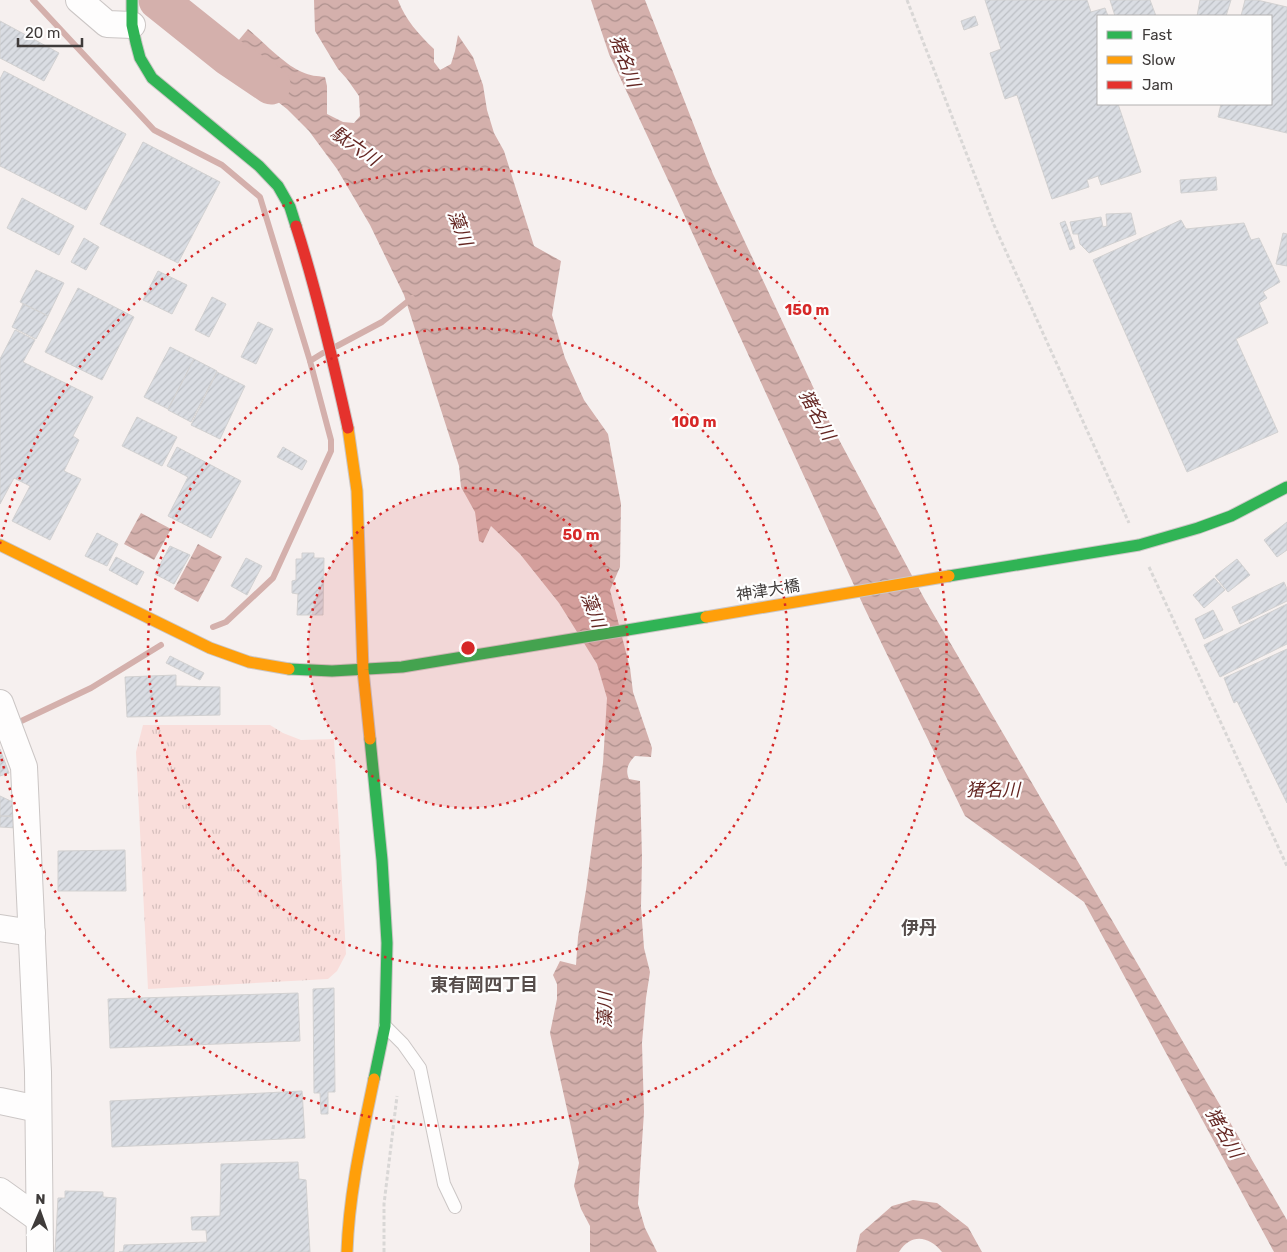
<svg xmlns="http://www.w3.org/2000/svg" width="1287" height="1252" font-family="Rubik,'Noto Sans JP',sans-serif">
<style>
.park{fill:url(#park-tufts)}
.water{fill:url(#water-waves)}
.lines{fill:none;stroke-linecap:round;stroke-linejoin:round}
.stream{stroke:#d4b0ac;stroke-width:6}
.river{stroke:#d4b0ac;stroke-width:39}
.building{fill:url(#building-hatch);stroke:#d2d1d1}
.lane-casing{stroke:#cbc6c5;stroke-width:14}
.street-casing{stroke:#cbc6c5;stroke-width:28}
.fast-casing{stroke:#cbc6c5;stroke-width:13}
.slow-casing{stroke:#cbc6c5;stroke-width:13}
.jam-casing{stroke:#cbc6c5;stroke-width:13}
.path{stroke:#d9d7d6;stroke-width:3;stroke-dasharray:4 2.5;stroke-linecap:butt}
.lane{stroke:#fefdfd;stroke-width:12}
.street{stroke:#fefdfd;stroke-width:26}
.fast{stroke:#30b455;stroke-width:11}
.slow{stroke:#ff9f0a;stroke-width:11}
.jam{stroke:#e5322d;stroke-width:11}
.ring{fill:none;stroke:#d62828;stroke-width:2.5;stroke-dasharray:2.5 5}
.labels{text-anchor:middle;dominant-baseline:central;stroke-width:4.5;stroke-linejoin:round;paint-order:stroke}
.street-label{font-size:16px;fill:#3f3b3a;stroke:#fefefe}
.water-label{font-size:18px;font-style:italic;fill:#642622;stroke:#fefefe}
.neighbourhood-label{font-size:18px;font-weight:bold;fill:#564d4b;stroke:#fefefe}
.centre{fill:#d62828;stroke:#fefefe;stroke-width:2.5}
.ring-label{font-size:15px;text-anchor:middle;font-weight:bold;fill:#d62828;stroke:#fefefe;stroke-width:4.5;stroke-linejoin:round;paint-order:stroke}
</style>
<defs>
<pattern id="park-tufts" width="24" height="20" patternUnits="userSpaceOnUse" patternTransform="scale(1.25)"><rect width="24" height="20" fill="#f9dedb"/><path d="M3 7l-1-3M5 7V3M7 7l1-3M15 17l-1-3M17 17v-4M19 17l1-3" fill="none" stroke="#d6bfbd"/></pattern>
<pattern id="water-waves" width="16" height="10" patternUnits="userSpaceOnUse" patternTransform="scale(1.25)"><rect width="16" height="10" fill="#d4b0ac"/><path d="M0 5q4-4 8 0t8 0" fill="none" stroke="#ad908d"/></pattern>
<pattern id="building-hatch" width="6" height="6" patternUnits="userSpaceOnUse" patternTransform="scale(1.25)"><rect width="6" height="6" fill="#dadde3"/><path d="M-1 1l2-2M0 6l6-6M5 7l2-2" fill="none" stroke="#bcbfc4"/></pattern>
</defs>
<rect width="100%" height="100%" fill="#f6f0ef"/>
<path class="park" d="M143,725H270L283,733L301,740L334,739L346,954L337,971L328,979L148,989L136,752Z"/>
<g class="water">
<path d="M314,0H398C405,19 419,35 434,49V62L440,70L451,64L455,51L458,35L473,57L483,85L487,110L494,133L504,151L534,246L561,261L552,315L565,358L584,400L608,434L621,504L620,567L610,590L630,668L633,692L652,748L651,757L635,756C628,763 625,770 629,779L640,781L642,858L641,907L644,948L650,972L646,998L642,1043L644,1112L638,1204L645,1228L657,1252H590V1226L581,1209L574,1186L579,1163L550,1033L557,999V984L553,975L560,961L576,965L578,937L586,890L603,763L607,698L597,664L559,603L520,554L491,526L483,543L479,541L475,512L461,487L459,466L404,295L370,225L337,169L309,131L287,109L223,59L248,29C262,41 286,66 302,72C310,76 317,76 325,77L327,86V114L343,122L354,123L360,116L359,96L347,79L338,69L315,31Z"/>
<path d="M591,0H645L713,174L830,423L924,598L1287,1220V1252H1274L1084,902L965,816L864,607L675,195L609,54Z"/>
<path d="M141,513L171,529L154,560L124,544Z"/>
<path d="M198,544L222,557L198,602L174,589Z"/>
<path d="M913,1200L937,1203L968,1227L982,1252H942C929,1236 911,1233 899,1252H856L860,1234L892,1206Z"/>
</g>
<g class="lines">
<g class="stream">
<path d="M33,0L154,130L222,165L260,197L310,361"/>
<path d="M337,346L382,322L412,298"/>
<path d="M213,627L226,622L273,578L331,451V440L310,361L323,353"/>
<path d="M15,724L91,688L161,645"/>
</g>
<path class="river" d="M158,0L228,56L271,85"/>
</g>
<g class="building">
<path d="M985,0H1087L1091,12L1105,8L1108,16H1098V104H1118L1141,172L1101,185L1098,176L1087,180L1089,187L1052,199L1017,95L1005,99L990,53L1001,49Z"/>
<path d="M1110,0H1150L1156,16H1115Z"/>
<path d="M1200,0H1231L1226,16H1197Z"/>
<path d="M1245,0H1257L1287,7V133L1218,117L1221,104H1271V16H1241Z"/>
<path d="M975,16L978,25L964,30L961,21Z"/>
<path d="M0,21L59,53L44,81L0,58Z"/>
<path d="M4,71L126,134L86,210L0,166V79Z"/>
<path d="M143,142L220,182L178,263L100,224Z"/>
<path d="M1216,177L1217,190L1181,193L1180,180Z"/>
<path d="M22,198L74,226L59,255L7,228Z"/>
<path d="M1131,213L1136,234L1089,253L1080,244L1078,234H1073L1070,222L1101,217L1103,227L1107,226L1106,214Z"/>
<path d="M1181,220L1186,229L1244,223L1251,240L1259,238L1280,282L1263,292L1267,298L1259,303L1268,323L1236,339L1278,432L1187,472L1093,260Z"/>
<path d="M1065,221L1075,248L1070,250L1060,223Z"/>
<path d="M1283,233L1287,234V266L1276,264Z"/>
<path d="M84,238L99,247L86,270L71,262Z"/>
<path d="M36,270L64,283L48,316L20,302Z"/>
<path d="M158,271L187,285L172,314L143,300Z"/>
<path d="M78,288L134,317L102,380L45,352Z"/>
<path d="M212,297L226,304L209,337L195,330Z"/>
<path d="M23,304L48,316L36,339L12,327Z"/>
<path d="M258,322L273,329L256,364L241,357Z"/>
<path d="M15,330L35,340L23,362L93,397L73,436L79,440L64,471L81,479L50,540L12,521L30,486L14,478L0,504V359Z"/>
<path d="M170,347L194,359L168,409L144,397Z"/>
<path d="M194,359L217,371L191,422L168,410Z"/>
<path d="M217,372L245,386L220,439L191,425Z"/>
<path d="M137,417L177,437L162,466L122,446Z"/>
<path d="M177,447L241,481L211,538L168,516L188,477L167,466Z"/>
<path d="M283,447L307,461L302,470L277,457Z"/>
<path d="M1287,522V550L1277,557L1264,540Z"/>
<path d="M97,533L118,544L107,566L85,556Z"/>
<path d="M170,546L190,555L174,584L155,574Z"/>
<path d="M302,553H314V558H324L323,615H297L298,594L292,593V581L296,580V559H302Z"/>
<path d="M116,557L144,572L137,585L109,570Z"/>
<path d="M246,558L262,566L247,595L231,586Z"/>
<path d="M1237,559L1250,575L1228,592L1215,576Z"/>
<path d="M1214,578L1225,590L1204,608L1193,595Z"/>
<path d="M1284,582L1287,589V601L1240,624L1232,607Z"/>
<path d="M1287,604V644L1220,677L1204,645Z"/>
<path d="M1213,610L1223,630L1204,639L1195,619Z"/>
<path d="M1287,649V803L1237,701L1234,703L1224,678Z"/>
<path d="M170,656L204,673L200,680L166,663Z"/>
<path d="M176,675V686L220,687V715L127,717L125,677Z"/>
<path d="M0,749L9,773L0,776Z"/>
<path d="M0,796L15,803L16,816H0Z"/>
<path d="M0,816L17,817V828L0,827Z"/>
<path d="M125,850L126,891H58V851Z"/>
<path d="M334,988L335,1092H328V1114H321L320,1093H314L313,989Z"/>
<path d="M298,993L300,1041L110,1048L108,999Z"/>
<path d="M302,1091L305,1138L112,1147L110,1101Z"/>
<path d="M298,1162L299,1179L306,1180L310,1252H119H123L124,1245L207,1242L206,1230H192L191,1217L220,1216L221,1164Z"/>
<path d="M65,1191L103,1192V1197L116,1198L114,1252H55L58,1198H65Z"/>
</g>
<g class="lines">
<defs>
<path id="lane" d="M385,1026L403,1044L420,1068L444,1184L455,1207"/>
<g id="street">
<path d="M79,0L107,24L132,25"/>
<path d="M0,703L24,767L38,1072L40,1252"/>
<path d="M0,928L32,933"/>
<path d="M0,1101L38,1109"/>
<path d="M0,1191L39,1219"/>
</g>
<g id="fast">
<path d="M132,0V25L136,43L140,58L152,78L259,166L278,186L290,207L296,226"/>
<path d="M949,576L1139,545L1198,528L1231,516L1287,487"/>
<path d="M289,669L332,671L402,667L706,617"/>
<path d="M370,739L382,860L387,943L385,1026L374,1079"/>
</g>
<g id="slow">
<path d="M348,428L357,491L363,670L370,739"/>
<path d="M0,545L210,648L249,662L289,669"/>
<path d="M706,617L949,576"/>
<path d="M347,1252C349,1193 362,1137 374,1079"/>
</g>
<path id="jam" d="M296,226C317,292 333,360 348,428"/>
</defs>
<use href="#lane" class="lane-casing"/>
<use href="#street" class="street-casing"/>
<use href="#fast" class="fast-casing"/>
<use href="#slow" class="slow-casing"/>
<use href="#jam" class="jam-casing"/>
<g class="path">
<path d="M907,0L994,225L1129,523"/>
<path d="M1149,567L1287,866"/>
<path d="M384,1252V1204L397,1096"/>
</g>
<use href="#lane" class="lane"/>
<use href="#street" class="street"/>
<use href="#fast" class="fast"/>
<use href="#slow" class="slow"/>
<use href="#jam" class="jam"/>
</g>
<circle cx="468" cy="648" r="160" fill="#d62828" fill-opacity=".12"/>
<g class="ring">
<circle cx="468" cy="648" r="160"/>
<circle cx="468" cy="648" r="320"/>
<path d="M0 544A479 479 0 1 1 0 752"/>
</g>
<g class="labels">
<g class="street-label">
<text transform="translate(768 590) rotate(-9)">神津大橋</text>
</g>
<g class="water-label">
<text transform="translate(625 61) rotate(69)">猪名川</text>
<text transform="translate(355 146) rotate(35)">駄六川</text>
<text transform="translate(460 228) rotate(69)">藻川</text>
<text transform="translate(817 415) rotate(61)">猪名川</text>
<text transform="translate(593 610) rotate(69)">藻川</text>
<text x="993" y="790">猪名川</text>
<text transform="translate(605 1010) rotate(-89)">藻川</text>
<text transform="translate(1224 1133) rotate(60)">猪名川</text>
</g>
<g class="neighbourhood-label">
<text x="919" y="928">伊丹</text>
<text x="484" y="985">東有岡四丁目</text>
</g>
</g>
<circle cx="468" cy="648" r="8" class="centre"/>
<g class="ring-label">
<text x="807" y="315">150 m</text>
<text x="694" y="427">100 m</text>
<text x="581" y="540">50 m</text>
</g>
<rect x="1097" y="15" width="175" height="90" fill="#fefefe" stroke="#b2b0b0"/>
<rect x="1107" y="31" width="25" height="8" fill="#30b455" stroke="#b2b0b0"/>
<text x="1142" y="40" font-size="15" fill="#3f3b3a">Fast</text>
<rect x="1107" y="56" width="25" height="8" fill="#ff9f0a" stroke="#b2b0b0"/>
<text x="1142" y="65" font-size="15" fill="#3f3b3a">Slow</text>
<rect x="1107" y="81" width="25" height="8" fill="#e5322d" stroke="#b2b0b0"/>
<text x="1142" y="90" font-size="15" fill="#3f3b3a">Jam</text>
<g transform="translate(40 1212) rotate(2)" stroke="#fefefe" stroke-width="4" paint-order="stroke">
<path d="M0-4L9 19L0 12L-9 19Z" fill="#3f3b3a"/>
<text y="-8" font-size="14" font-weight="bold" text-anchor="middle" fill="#3f3b3a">N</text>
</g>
<path d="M18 38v8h64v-8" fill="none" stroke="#3f3b3a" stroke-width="2.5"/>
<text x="25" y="38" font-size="15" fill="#3f3b3a" stroke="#fefefe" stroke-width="4" paint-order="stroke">20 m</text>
</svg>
